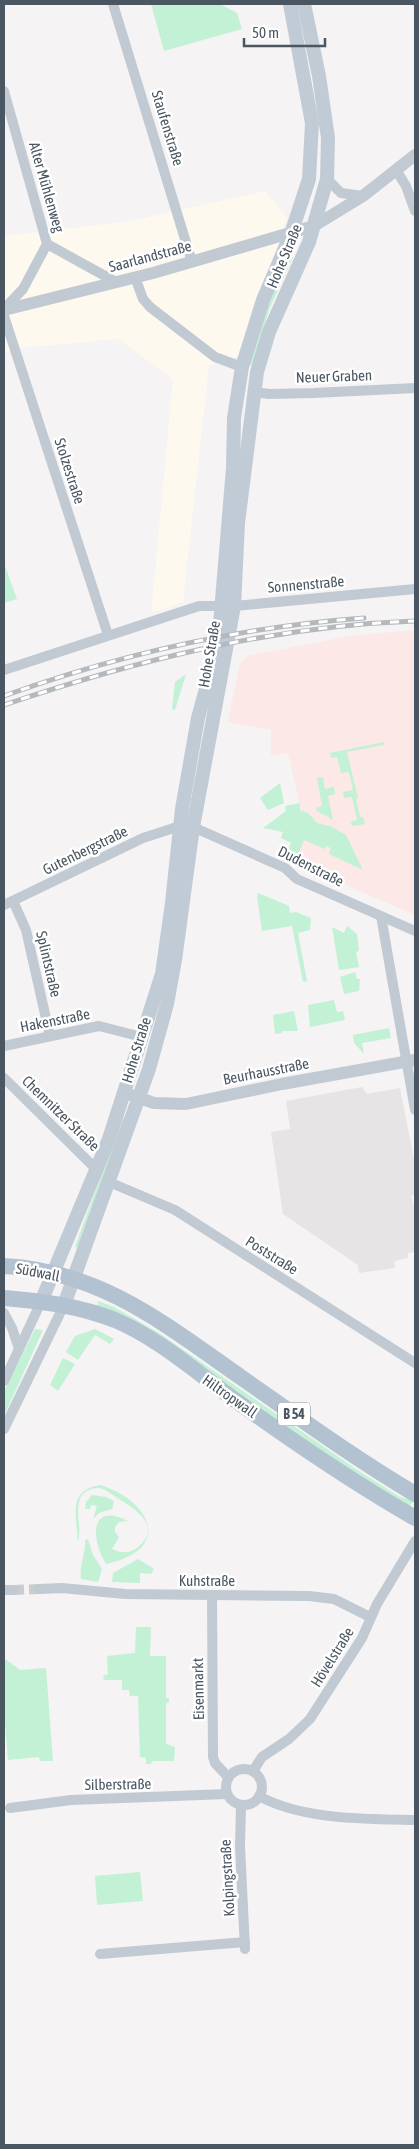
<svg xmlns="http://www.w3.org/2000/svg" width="419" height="2149" font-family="'Asap Condensed',sans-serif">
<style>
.commercial{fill:#fdf9ef}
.education{fill:#e6e4e5}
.medical{fill:#fce8e6}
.green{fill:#c3f1d5}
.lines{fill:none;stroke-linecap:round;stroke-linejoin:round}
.minor-tunnel{stroke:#caccce;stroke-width:10;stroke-dasharray:10 5;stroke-linecap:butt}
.minor{stroke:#c1cad2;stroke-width:10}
.tertiary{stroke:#c1cad2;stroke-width:12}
.secondary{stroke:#c1cbd6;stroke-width:14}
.primary{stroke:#b3c2d1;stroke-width:16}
.rail-casing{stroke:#b5b8bd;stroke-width:5}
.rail{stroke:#fff;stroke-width:3;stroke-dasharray:9;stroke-linecap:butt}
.labels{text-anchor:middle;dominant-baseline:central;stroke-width:5;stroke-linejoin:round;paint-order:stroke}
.shield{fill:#fff;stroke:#808990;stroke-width:1}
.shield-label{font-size:14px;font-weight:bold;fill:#4a5661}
.street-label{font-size:15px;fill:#4a5661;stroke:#fff}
</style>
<rect width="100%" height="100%" fill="#f5f3f3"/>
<path class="commercial" d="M265,191L287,218L239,356L209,365L183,602L151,613L173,379L118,339L21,348L4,352V236L130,221Z"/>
<path class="education" d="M362,1087L367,1094L400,1088L415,1164V1194L411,1196L415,1211V1252L408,1253V1258L394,1261L395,1268L359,1273L358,1265L283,1214L271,1132L290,1129L286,1101Z"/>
<path class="medical" d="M415,630V915L295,863L304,840V822L288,753L271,756V730L228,722L240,664L247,656L350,636Z"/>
<g class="green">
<path d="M151,4H220L237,13L242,29L164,51Z"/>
<path d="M293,257L269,310L253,367L248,362L257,330L287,258Z"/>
<path d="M4,563L17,599L4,603Z"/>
<path d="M186,674L175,710L172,709L175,682Z"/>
<path d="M384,742V745L347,752L358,798L356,799L360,817H363L365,824L353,826L350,822L357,820L352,797L344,798L343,792L353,790L349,772L341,773L337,757L331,758L330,753Z"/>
<path d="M323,777L325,789L334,787L335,794L328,796L333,820L317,811L316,808L322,806L317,778Z"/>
<path d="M280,783L284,803L268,810L260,798Z"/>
<path d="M300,803V810L308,813L317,823L332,827L346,835L363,870L329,854L331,848L326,846L324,849L304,840L295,863L285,858L291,843L281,838L283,832L263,828L286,811L285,806Z"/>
<path d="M258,893L289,906L290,913L296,912L311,918L310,930L298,933L307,981L303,982L292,926L262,931L257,897Z"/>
<path d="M347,926L357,934L359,951L356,952L359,967L339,970L332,927L344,933Z"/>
<path d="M355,972L357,979H360L359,991L344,994L340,977Z"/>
<path d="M334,1000L337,1012L343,1011L345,1020L310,1027L308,1005Z"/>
<path d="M294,1011L298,1031H282V1033L275,1034L273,1015Z"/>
<path d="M389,1028L391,1038L362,1043L364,1054L354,1043L353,1035Z"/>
<path d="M122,1117L126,1118L79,1248L75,1247Z"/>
<path d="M98,1301L114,1307L159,1333L356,1469L400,1497L414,1501L409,1507L384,1492L97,1306Z"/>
<path d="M35,1329L43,1330L4,1416V1391Z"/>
<path d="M95,1329L114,1339L110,1344L95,1335L78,1360L66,1352L75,1336Z"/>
<path d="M63,1358L75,1364L58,1391L50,1385Z"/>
<path d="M100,1485C152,1501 173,1550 106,1564C91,1540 89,1501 128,1521L119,1522L115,1527V1532L119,1537L112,1549C120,1553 129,1554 137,1548C163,1527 137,1510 119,1499C114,1496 108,1491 103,1489C94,1486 83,1491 80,1499C75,1512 82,1529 78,1541C76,1516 68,1490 100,1485Z"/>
<path d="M92,1495L106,1497L114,1501L112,1509L99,1513L93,1519L97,1506L91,1505L90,1509H85L86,1502Z"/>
<path d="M88,1539L93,1555L102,1569L98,1582L81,1579C79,1565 86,1554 85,1540Z"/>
<path d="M138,1559L154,1569L151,1574L140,1573V1583L112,1582L113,1573Z"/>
<path d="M136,1627H151L150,1656H166V1698H169V1703H166V1744L175,1747L174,1761H152L151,1764H146V1758L140,1757L138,1696H130L129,1690H122V1680H104L103,1676L108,1674L107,1656L135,1653Z"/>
<path d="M4,1658L20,1670L46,1668L53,1761H40L39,1757L8,1760L4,1709Z"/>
<path d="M140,1872L143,1901L97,1905L95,1876Z"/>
</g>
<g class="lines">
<path class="minor-tunnel" d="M14,1590L39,1589"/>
<g class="minor">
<path d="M113,4L192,262"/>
<path d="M4,91L47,244L116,282"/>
<path d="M396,170L406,186L415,211"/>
<path d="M327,179L341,193L363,196"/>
<path d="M135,277L143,299L150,307L215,357L242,367"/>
<path d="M4,309L23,289L47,244"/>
<path d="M4,316L108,635"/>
<path d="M254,392L269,394L314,393L415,388"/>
<path d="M4,670L199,606H234L415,589"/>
<path d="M193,827L285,868L297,879L415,931"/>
<path d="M13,901L26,930L50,1036"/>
<path d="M4,905L143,838L180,826"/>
<path d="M381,916L415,1110"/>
<path d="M4,1046L99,1026L142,1037"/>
<path d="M4,1078L97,1170"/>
<path d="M109,1182L175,1210L415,1363"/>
<path d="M4,1313L12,1328L19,1349"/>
<path d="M4,1381L41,1302"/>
<path d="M4,1429L64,1305"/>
<path d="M39,1589L62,1588L125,1594L309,1596L334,1599L370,1617"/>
<path d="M4,1590H14"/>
<path d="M212,1595L213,1757L215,1763L228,1777"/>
<circle cx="244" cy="1787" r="18"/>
<path d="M253,1771L262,1757L289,1739L310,1719L362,1638L377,1604L415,1541"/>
<path d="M259,1796C302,1820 367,1819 415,1820"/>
<path d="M241,1805L240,1846L245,1949"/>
<path d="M10,1808L71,1800L227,1794"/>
<path d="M100,1954L245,1942"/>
</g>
<g class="tertiary">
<path d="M4,310L153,273L314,226L363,196L415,155"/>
<path d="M125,1093L154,1103L186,1104L282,1084L415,1060"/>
</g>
<g class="secondary">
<path d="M41,1302L109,1139L162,974L172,903L182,809L198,718L212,667L220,624L233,468L234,418L242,367L263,300L291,234L309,179L312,123L290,4"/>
<path d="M64,1305L149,1069L167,1004L175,960L193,827L234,606L238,523L257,372L269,332L309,242L327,179L328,138L319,76L304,4"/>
</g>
<g class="primary">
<path d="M4,1266C101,1271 166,1325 242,1378C299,1418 356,1459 415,1494"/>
<path d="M4,1298C42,1301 79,1306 115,1320C160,1339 198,1374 238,1402C295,1443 354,1483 415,1518"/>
</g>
<defs>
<g id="rail">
<path d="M4,696C120,654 241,627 364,618"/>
<path d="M4,705C137,660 274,626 415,621"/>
</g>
</defs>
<use href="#rail" class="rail-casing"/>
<use href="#rail" class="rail"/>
</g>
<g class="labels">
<rect class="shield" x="278" y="1402.5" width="32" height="23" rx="4"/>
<g class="shield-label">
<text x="294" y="1414">B 54</text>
</g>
<g class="street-label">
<text transform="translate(168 128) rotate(73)">Staufenstraße</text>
<text transform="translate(47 187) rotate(74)">Alter Mühlenweg</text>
<text transform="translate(150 256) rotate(-15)">Saarlandstraße</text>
<text transform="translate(284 256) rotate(-67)">Hohe Straße</text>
<text transform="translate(334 376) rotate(-2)">Neuer Graben</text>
<text transform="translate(70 471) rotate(72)">Stolzestraße</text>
<text transform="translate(306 584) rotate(-5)">Sonnenstraße</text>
<text transform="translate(209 654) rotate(-80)">Hohe Straße</text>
<text transform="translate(85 850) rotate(-26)">Gutenbergstraße</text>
<text transform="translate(311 866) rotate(27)">Dudenstraße</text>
<text transform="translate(49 964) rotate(77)">Splintstraße</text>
<text transform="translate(55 1020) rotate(-11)">Hakenstraße</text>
<text transform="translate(136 1050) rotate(-73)">Hohe Straße</text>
<text transform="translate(266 1071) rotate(-11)">Beurhausstraße</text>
<text transform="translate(61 1113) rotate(44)">Chemnitzer Straße</text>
<text transform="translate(272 1255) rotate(32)">Poststraße</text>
<text transform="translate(38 1272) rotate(11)">Südwall</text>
<text transform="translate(230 1396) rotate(35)">Hiltropwall</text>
<text x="207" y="1580">Kuhstraße</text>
<text transform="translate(332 1657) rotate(-58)">Hövelstraße</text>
<text transform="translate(198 1689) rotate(-91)">Eisenmarkt</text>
<text transform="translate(118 1784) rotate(-1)">Silberstraße</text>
<text transform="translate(227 1878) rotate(-93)">Kolpingstraße</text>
</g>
</g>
<rect width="419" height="2149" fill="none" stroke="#4a5661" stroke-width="10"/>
<path d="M244 38v8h81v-8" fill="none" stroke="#4a5661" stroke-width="2.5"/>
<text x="252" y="38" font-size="15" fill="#4a5661" stroke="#ffffff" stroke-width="4" paint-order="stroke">50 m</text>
</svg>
